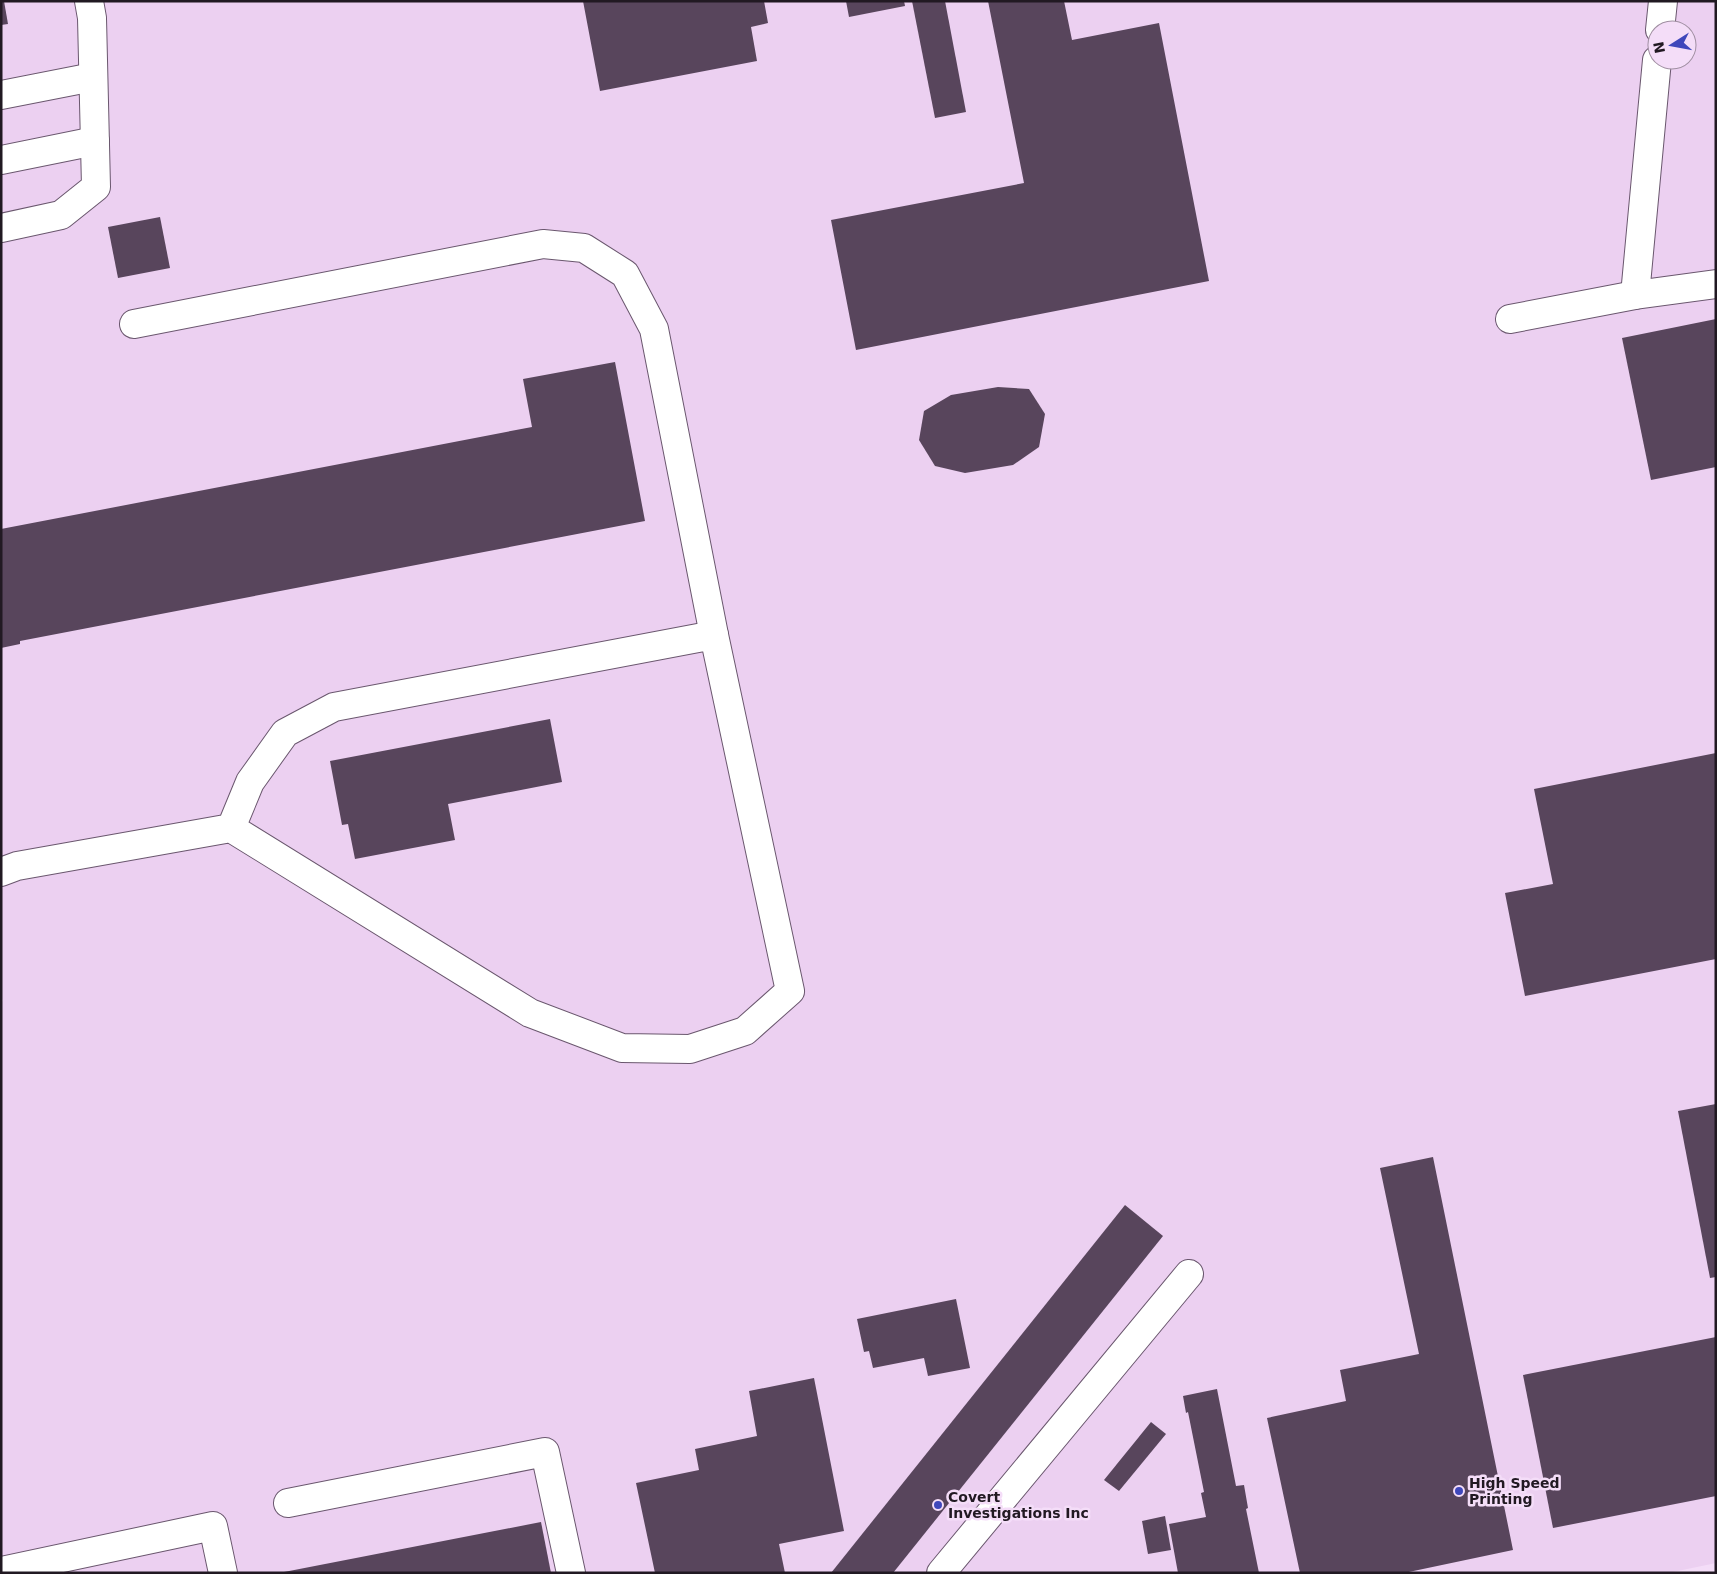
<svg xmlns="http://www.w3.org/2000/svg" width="1717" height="1574" font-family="'DejaVu Sans',sans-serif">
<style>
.built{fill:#ecd0f1;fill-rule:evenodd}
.building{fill:#58455c}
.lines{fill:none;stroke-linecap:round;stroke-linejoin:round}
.minor-casing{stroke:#6a576e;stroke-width:30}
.minor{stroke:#fff;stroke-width:28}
.poi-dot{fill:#3f47bb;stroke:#f4ddf8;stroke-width:2}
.labels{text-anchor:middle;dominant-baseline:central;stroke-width:5;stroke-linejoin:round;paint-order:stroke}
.poi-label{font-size:14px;font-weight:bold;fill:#211922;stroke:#f4ddf8;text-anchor:start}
</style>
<rect width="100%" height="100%" fill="#f4ddf8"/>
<path class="built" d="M1,1H1716V1563L1668,1573H1V1002L3,1001L1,995ZM1657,30H1687V60H1657Z"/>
<g class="building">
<path d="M1,1H4L8,24L1,25Z"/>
<path d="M583,1H764L768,23L751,27L757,61L600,91Z"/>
<path d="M846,1H904L905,6L849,17Z"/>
<path d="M912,1H945L966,112L935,118Z"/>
<path d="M988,1H1064L1072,40L1159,23L1209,281L856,350L831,220L1024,183Z"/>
<path d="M160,217L170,268L118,278L108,227Z"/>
<path d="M1716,319V467L1651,480L1622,338Z"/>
<path d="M615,362L645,521L20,641V644L1,648V529L532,427L523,379Z"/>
<path d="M998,387L1029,389L1045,414L1039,447L1013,465L965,473L935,466L919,440L924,411L951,395Z"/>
<path d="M550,719L562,782L448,804L455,840L355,859L348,824L342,825L330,761Z"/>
<path d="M1716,753V959L1525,996L1505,893L1553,884L1534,789Z"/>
<path d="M1716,1104V1277L1710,1278L1678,1111Z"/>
<path d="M1433,1157L1513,1550L1404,1573H1300L1267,1418L1346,1401L1340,1370L1419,1354L1380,1168Z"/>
<path d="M1125,1205L1163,1236L893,1573H831Z"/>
<path d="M956,1299L970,1368L928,1376L924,1358L873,1368L869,1351L864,1352L857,1319Z"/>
<path d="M1716,1337V1496L1553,1528L1523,1375Z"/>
<path d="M814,1378L844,1531L779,1544L785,1573H655L636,1483L699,1470L695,1449L757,1436L749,1391Z"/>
<path d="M1217,1389L1236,1486L1244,1485L1248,1508L1246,1509L1259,1573H1178L1169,1524L1206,1517L1201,1493L1204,1492L1188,1412L1186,1413L1183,1396Z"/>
<path d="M1151,1422L1166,1434L1119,1491L1104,1480Z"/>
<path d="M1165,1516L1171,1550L1148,1554L1142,1521Z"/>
<path d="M541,1522L551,1573H284V1572Z"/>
</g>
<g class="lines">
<defs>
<g id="minor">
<path d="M1660,30L1663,1"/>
<path d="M1657,60L1635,295L1716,284"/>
<path d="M1,95L93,77"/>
<path d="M1,160L95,141"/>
<path d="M1,228L61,215L96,187L92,18L89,1"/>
<path d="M1510,319L1635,295"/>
<path d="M134,324L543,244L584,248L625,274L654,329L714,635"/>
<path d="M1,872L17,866L231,828L530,1013L622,1048L690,1049L745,1031L790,991L714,635L334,707L285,733L250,782L231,828"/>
<path d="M288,1503L545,1452L571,1573"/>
<path d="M1,1571L213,1526L223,1573"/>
<path d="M941,1573L1189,1274"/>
</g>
</defs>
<use href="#minor" class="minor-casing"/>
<use href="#minor" class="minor"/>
</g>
<g class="poi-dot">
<circle cx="1459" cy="1491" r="5"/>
<circle cx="938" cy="1505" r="5"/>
</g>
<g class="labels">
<g class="poi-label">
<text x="1469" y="1483">High Speed<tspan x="1469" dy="16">Printing</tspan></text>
<text x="948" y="1497">Covert<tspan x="948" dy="16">Investigations Inc</tspan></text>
</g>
</g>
<rect width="1717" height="1574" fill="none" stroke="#211922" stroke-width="5"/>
<g transform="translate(1672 45) rotate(259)"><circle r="24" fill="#f4ddf8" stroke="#a08fa2"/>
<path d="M0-4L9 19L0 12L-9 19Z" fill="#3f47bb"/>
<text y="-8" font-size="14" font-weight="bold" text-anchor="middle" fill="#211922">N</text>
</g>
</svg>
